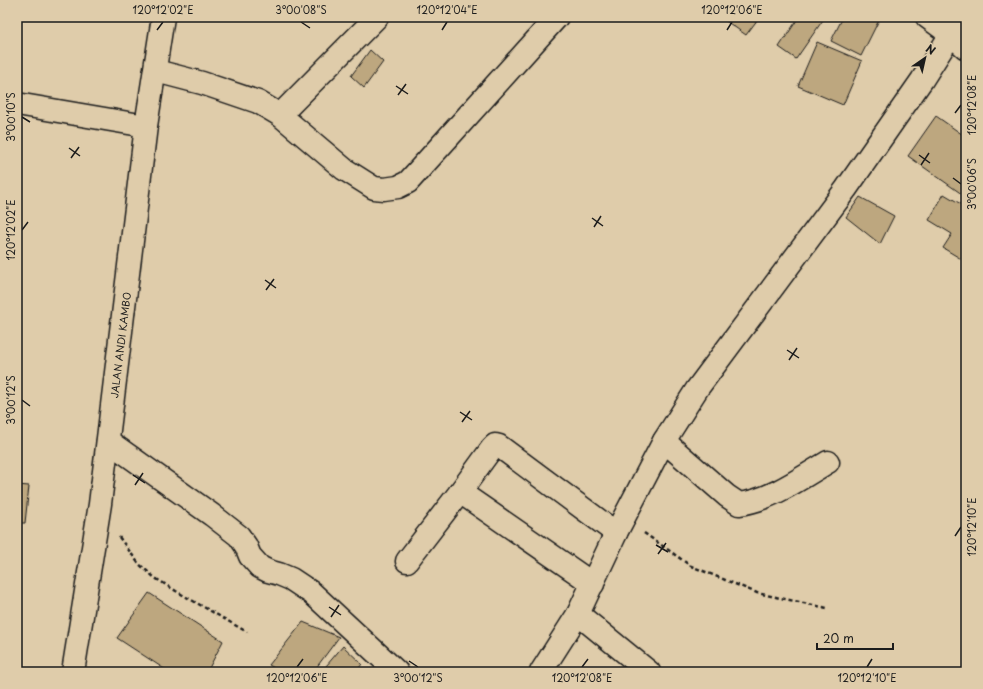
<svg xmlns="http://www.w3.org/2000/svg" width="983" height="689" font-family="'Playpen Sans',sans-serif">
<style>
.building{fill:#bda77f;stroke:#1c1c1c}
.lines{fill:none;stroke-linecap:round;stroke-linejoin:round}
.minor-casing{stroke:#1c1c1c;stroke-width:25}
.path{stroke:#1c1c1c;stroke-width:2.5;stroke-dasharray:4 3;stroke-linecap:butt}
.minor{stroke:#dfccaa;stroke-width:22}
.ticks{fill:none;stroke:#1c1c1c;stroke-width:1.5}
.labels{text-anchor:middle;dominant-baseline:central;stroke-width:4;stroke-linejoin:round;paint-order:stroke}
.street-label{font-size:10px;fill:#1c1c1c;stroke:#dfccaa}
.neatline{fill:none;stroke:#1c1c1c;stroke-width:1.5}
.ticks-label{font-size:10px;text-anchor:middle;fill:#1c1c1c}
</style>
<rect width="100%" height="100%" fill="#dfccaa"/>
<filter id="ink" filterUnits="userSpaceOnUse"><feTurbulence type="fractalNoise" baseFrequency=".025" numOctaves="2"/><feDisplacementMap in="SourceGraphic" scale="8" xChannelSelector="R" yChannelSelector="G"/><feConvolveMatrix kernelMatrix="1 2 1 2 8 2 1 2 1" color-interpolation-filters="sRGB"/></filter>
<g filter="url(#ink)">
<g class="building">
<path d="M296,17H306L302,21Z"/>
<path d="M729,17H755L758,19L746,35L726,21Z"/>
<path d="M799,17H825L796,59L779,47Z"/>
<path d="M843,17H873L879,20L861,56L831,41Z"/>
<path d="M817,42L862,61L843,105L798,86Z"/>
<path d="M370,50L383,62L364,88L351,76Z"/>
<path d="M936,116L966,137V197L908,156Z"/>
<path d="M944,194L966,207V255L963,260L943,248L952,234L929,220Z"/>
<path d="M860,197L894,216L880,244L846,217Z"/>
<path d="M17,485L29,486L25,523H17Z"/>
<path d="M149,593L223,641L207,672H169L117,638Z"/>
<path d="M303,622L339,637L313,672H281L269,665Z"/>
<path d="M343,646L362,664L356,672H321Z"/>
</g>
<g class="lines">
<defs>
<g id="minor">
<path d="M927,17L950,34L966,48"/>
<path d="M156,71L202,83L258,102L280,115L344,169L374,188L384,189L398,187L408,182L557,17"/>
<path d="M17,104L146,126"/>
<path d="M280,115L377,17"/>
<path d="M108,441L212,515L239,536L246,546L250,556L260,567L268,571L279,574L291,579L312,593L397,672"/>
<path d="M664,441L727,496L739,504C771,500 801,478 828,462"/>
<path d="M460,492L492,448L495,445L499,446L616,533"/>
<path d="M407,561L460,492L593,584"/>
<path d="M578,614L649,672"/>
<path d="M73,672L100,504L146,126L163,17"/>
<path d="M541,672L578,614L616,533L664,441L697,389L846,189L922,80L962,17"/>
</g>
</defs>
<use href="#minor" class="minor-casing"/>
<g class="path">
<path d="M644,533L691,566L757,593L827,608"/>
<path d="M119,537L139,564L155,578L176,591L247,632"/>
</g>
<use href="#minor" class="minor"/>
</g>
</g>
<path class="ticks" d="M301,22L310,28M157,30L163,22M442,30L447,22M727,30L732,22M396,86L408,94M398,95L406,84M955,113L961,105M22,117L30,122M69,148L80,156M919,155L930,163M71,158L79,147M921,165L929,153M953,178L961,184M592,218L603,226M594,227L601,216M22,230L28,222M265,280L276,288M266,290L274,279M787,350L799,358M789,360L797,348M22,400L30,406M460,412L472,420M462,422L470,411M133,475L145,483M135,485L143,473M955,536L961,527M656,545L668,552M658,554L666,543M329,607L341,615M331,617L339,605M409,661L418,667M297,667L303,659M582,667L588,659M867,667L872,659"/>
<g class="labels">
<g class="street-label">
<text transform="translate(120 345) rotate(-83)">JALAN ANDI KAMBO</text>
</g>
</g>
<rect width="983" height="689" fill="none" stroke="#dfccaa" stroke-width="44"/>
<g transform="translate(925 58) rotate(34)" stroke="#dfccaa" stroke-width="3" paint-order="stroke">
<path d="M0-3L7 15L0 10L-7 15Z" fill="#1c1c1c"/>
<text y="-6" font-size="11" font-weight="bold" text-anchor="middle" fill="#1c1c1c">N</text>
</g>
<path d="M817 643v6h76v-6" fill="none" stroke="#1c1c1c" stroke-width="2"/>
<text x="823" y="643" font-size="12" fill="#1c1c1c" stroke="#dfccaa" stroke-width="3" paint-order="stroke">20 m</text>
<rect x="22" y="22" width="939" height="645" class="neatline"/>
<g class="ticks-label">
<text x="163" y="14">120°12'02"E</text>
<text x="301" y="14">3°00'08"S</text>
<text x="447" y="14">120°12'04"E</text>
<text x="732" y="14">120°12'06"E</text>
<text transform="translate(972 105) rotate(-90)" y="4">120°12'08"E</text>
<text transform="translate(11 117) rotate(-90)" y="4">3°00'10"S</text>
<text transform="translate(972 184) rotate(-90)" y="4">3°00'06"S</text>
<text transform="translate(11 230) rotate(-90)" y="4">120°12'02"E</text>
<text transform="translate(11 400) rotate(-90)" y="4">3°00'12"S</text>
<text transform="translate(972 527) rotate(-90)" y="4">120°12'10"E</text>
<text x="297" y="682">120°12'06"E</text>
<text x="418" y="682">3°00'12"S</text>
<text x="582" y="682">120°12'08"E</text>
<text x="867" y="682">120°12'10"E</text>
</g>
</svg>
